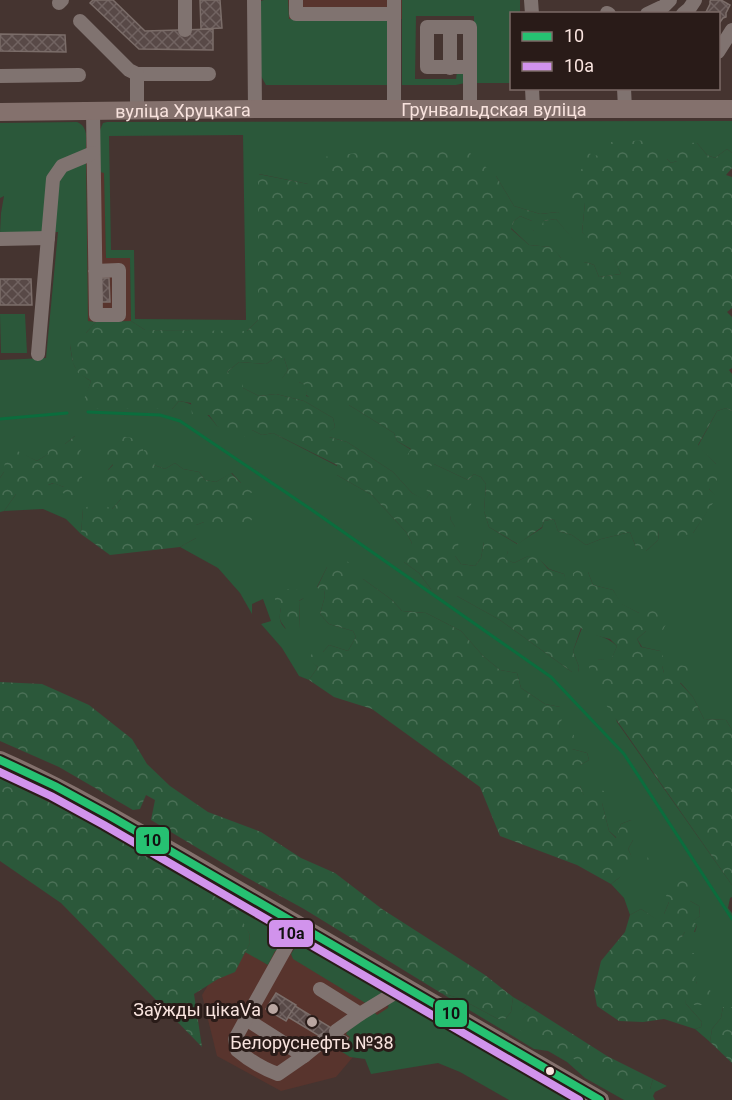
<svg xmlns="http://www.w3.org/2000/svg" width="732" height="1100" font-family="Roboto,sans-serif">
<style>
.built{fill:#58342d}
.green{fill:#2b583a;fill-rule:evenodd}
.forest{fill:url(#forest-crowns)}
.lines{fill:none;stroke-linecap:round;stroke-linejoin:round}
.stream{stroke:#0b6d3d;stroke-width:3}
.building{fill:url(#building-cross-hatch);stroke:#7b6d69;stroke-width:1.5}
.minor{stroke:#807370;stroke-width:14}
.major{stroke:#84716d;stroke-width:18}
.bus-1-casing{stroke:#291b18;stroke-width:12}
.bus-2-casing{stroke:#291b18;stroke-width:12}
.bus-1{stroke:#26c172;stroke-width:8}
.bus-2{stroke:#d193ec;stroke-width:8}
.poi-dot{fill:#b9a6a1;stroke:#291b18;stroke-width:2}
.bus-dot{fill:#f8e3de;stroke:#291b18;stroke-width:2}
.labels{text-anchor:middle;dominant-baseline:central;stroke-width:6;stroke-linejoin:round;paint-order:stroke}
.street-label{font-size:18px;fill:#f8e3de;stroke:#291b18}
.poi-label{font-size:18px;fill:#f8e3de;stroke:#291b18;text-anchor:end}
.line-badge{stroke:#291b18;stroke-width:2}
.pale-badge-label{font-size:16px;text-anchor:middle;font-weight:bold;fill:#111}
</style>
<defs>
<pattern id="forest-crowns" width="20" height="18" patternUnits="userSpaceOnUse" patternTransform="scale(1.5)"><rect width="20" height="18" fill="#2b583a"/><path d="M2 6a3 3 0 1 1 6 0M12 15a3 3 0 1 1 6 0" fill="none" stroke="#4a7056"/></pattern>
<pattern id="building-cross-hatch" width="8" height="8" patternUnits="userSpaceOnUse" patternTransform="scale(1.5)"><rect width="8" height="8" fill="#584947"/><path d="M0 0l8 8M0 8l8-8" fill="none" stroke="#716361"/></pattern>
</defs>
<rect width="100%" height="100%" fill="#453430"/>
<g class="built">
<rect x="288" y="0" width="114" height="19"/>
<path d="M85,133H104L106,258H130L131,321L85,322Z"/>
<path d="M245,925L393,1010L336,1077L281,1091L217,1056L202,995Z"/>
</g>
<g class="green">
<path d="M264,0H288L289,19H384L388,21L389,85H266L261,76V1Z"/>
<path d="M402,0H520V13L512,14L511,83H474V16H416L415,79H456L457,72L463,74L465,83L456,85H402Z"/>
<path d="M732,121V153L727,149L715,158L707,155L697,143L677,161L671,163L667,159H606L584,168L585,203L582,232L614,258L621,274L599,277L594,265C588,262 585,263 580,262C574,261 568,259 561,258L551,247L529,245L511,228L514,221L520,216L532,221L533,231L543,221L556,219L576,242L558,212L540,214L514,206L496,176L308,184L259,174L258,320L246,332L145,330L131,321L130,258H106L104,173L100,172V130L103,123L107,122ZM243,135L246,320L135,319L134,250H111L109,136Z"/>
<path d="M77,122C89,127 86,140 86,151L59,163L44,232L0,233L1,213L4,196L0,198V123Z"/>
<path d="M86,160L88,321L96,322L86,333L70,345C73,365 73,370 91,381L85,399L172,409L179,401C196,404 207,412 217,426L252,430L262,435L273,433L337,466V475L372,495L406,532L412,543L404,562L419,573L431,589L457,596L500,620L572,672H578L579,667L573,651L582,628C594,637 606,635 617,646L611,661L597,659L617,722L732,885V897L730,898L728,908L732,913V1007H723L721,1018L712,1029L710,1042L695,1029L701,1027L702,1022L686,1004L684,996H688L697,984L685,953L682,936L685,932H695L697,925L692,921L700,916L699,906L690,901V887L697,875L669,876V902L664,914V925L641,909L630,915L624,898L611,884C618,879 631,869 631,859C632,856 629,851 628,849L633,840L631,820L621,824L617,838L609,831L602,803L584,796L580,786V765L589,760L587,753L572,749L559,727L560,707L545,704L521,688L517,673L500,670L483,656L461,631L426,613L402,611L392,600L363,579L327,567L317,587L324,590L325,596L320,614L329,624L353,631L356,637L348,651L329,645L323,652L310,660L318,667L309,680L299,676L282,648L261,624L271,621L263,599L252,604V614L240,593L218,568L180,547L196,538V525L204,522L244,498L241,483L232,473L216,482L205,480L199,472L183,469L175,463L165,469L154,465L143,451L113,464L108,470L121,499L112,509H83L81,534L66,519L43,509L4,511L16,494L48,490V485L54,483L64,487L72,467L75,436L65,444L37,461L24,455L4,472L0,478V360L46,358L58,232H53L57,181L64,169ZM304,598L299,601L300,629H286C279,622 279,618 281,608Z"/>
<path d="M0,314H25L27,353H1Z"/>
<path d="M275,358H284L288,370L282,379L299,382L308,386L306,396L349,405L394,433L397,441L434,464L468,480L474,474L481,477L486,484L484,511L489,527L517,544L542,528L544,521L554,519L558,531L572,535L586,545L601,539L630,532L636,547L646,551L658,540L659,529L693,533L716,497L709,489L716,464L698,446L717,411L726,408L732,411V730L726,720L704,719L693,697L680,682L664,673L662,666L660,651L642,647L637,639L646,631L639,613L621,604L613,590L593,585L588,572L572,586H567L564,574L549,569L536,556L526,557L514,563L504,559L508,552L484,542L481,558L475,566L461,564L455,556V527L450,519L451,516L440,491L430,494L425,501L412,493L393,472L347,442L329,437L328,432L335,427L333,418L304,401L276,394L259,396L243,388L227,372L239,362L266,364Z"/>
<path d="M236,903L278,926L280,938L279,950L275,951L268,965L245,952L250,943L249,933L232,908Z"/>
<path d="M306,940L309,941L377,980L382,986V993L367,1004L293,959L291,954C295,948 298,943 306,940Z"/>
<path d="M441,993L459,998L498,1019H505L511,1012L513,997L527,1005L522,1010L650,1089L653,1079L667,1086L655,1092L653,1096L655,1100H624L585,1078L567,1062L548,1051L534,1049Z"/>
<path d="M402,1000C420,1002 432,1013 444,1025L572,1100H509L460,1072L438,1063L371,1074L365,1059L350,1057L342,1052L350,1037L346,1034L349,1029L374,1012L377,1015L388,1008L389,1002Z"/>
</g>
<g class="forest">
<path d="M652,140L668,153L667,159L671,163L677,161L675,152L680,142L697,143L707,155L715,158L727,149L732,153V168L726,175L732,177V308L727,312L732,317V368L729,370L732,374V411L726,408L717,411L698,445L716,464L717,480L709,489L717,497L693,533L671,539L659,530L658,540L646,551L647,559L638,563L633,558L636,547L630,532L601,539L586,545L572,535L558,531L554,519L544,521L542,527L518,544L489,527L484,511L486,484L481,477L474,474L468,480L434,464L421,473L410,469L406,457L411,449L397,441L394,433L349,405L330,409L306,395L307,386L299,382L290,386L281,380L288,370L284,358H275L266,364L239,362L227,372L243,382V388L259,396L276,394L304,401L333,418L335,427L329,432V437L347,442L393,472L412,493L425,500L430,494L420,483L429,478L440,490L452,485L472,497L470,513L451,516L450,519C461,535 461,538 455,556L461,564L475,566L481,558L484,542L498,540L508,552L505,559L514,563L526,557L536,555L548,569L564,574L568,586L572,585L573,573L579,569L588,572L593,585L613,590L622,604L639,613L645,608H652L666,624L662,632L646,631L637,639L641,647L660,651L663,656L662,666L664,673L676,664L690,667L691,679L680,683L693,697L704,719L726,720L732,730V885L590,682L589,666L597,659L611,660L617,646L610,639L590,634L581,628L573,651L579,667L578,672H572L500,620L457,596L447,601L431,589L419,573L404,562L403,553L412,543L406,532L372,495L337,475V465L273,433L262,435L252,430L244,437L217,426L209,415H192L191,403L179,401L172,409H89L84,399L91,381L78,373L73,363L70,345L75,331L86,333L96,322L131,321L145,330L247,331L258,320V174L308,184L323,157L434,144L470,153L496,176L514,206L540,214L558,212L583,238L582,244L576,243L556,219L543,221L544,229L532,231V221L520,216L514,221L511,229L529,245L552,247L561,258L570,255C577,263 585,261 594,265L599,277L621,274L614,259L607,260L593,255L597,247L582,232L585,203L570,199L569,175L584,168L576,159L580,151L606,158L611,142Z"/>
<path d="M75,436L82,446L77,462L73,467L82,477L81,494L70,499L62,492L64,487L53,483L48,485V490L52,493L51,499L16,494L4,511L0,512V478L4,472L6,445L37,461L48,454L46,445L53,438L65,444Z"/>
<path d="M120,436L132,438L143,444V451L150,447L158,459L154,465L165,469L175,463L183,469L199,472L205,480L216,482L231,473L241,483L251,484L254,491L244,498L257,501L256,515L248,524L234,520L230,527L220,532L204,522L196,525V538L180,547L110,555L81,534L83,509L97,502L112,509L121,499L96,479L98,471L108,470L113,465L104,455L111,440Z"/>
<path d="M344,560L359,567L363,579L392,600L402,611L426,613L461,631L483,656L500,670L517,673L521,688L545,704L560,707L563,716L559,727L574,735L572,749L587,753L589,760L580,765L585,776L580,786L584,795L597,789L604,791L605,797L602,803L609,831L616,838L621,824L631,820L641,828L640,837L633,840L628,849L632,857L637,850L645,849L650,863L646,869L630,865V876L620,877L611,884L577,865L500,836L480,787L372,709L334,697L309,680L318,667L310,661V656L314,652H323L329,645L348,651L356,637L353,631L329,624L320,614L325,596L324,590L317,588L327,567Z"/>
<path d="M288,589L299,590L304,597L299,601L300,629L294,637L288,634C284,621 277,625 281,608L275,602V596L279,591Z"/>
<path d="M0,682L42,684L89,705L132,739L147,764L170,786L208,812L261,832L301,858L335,873L382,909L485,975L513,997L511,1012L505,1019H498L459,998L441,993L304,909L244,876L151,820L155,800L146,795L140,809L133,810L59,767L0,741Z"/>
<path d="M0,778L99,827L236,903L233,908L243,915L242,920L249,933L250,943L235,972L218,979L194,994L202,1047L61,903L0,861Z"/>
<path d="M669,875H697L702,884L697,887H690V901L699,906L700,916L693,921L697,925L694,932H685L682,936L690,947L686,953H696L700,963L696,966L700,972L695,977L697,984L705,981L711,992L704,1005H694L688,996H685L686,1004L702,1022L701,1027L695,1029L664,1019L643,1022L619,1021L597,1006L594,990L601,961L625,932L630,915L641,909L664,924V914L669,902L662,886Z"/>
<path d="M527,1005L607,1056L653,1079L650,1089L641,1095L512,1026L516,1011L522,1010Z"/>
<path d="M723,1007H732V1063L710,1042L712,1029L721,1018Z"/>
</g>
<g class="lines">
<g class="stream">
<path d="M88,412L160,415L180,421L309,508L551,677L624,754L732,919"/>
<path d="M0,419L67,413"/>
</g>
</g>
<g class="building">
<path d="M93,0H113L145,31L213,29V50L139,49L90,3Z"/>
<path d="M200,0H220L222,28L201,29Z"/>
<path d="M711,0H721L730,5L726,13V17L723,18L718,25V14H705L710,4V1Z"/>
<path d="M0,34L65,35L66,52L0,51Z"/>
<path d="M101,278H109L110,302H102Z"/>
<path d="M0,279H31L32,305H0Z"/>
<path d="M276,993L296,1005L286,1021L266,1009Z"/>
<path d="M295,1006L348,1038L341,1049L288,1017Z"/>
</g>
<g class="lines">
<g class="minor">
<path d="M254,0L255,109"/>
<path d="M296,0V14H394"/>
<path d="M394,0V110"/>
<path d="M531,0L532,14"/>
<path d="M59,3L62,0"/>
<path d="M607,13L609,14"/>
<path d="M647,14L664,6L670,0"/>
<path d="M683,14L689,9L695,0"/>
<path d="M80,21L129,70L137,74H209"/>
<path d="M450,27V68"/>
<path d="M185,30V0"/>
<path d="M718,52L732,30"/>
<path d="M470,67H427V27H470V110"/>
<path d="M137,74V111"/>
<path d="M0,76L79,75"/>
<path d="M532,88L533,109"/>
<path d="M624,88L625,109"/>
<path d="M93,111L96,315H119V270L95,271"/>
<path d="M0,239L48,238"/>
<path d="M38,354L53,179L62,166L93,153"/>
<path d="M299,924L246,1019L304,1056L325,1039"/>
<path d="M320,989L360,1014"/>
<path d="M246,1019L235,1039L237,1050C249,1060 263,1069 278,1074L304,1056"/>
<path d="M336,1031L360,1014L406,986"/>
</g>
<g class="major">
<path id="s1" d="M0,112L255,109H732"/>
<path d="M0,760C75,793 145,836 216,877C344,950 471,1026 600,1100"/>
</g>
<defs>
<path id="bus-1" d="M0,760L55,786L110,816L600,1100"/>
<path id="bus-2" d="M0,772L51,796L104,825L579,1100"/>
</defs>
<use href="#bus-1" class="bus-1-casing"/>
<use href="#bus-2" class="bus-2-casing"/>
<use href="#bus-1" class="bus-1"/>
<use href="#bus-2" class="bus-2"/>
</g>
<g class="poi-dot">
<circle cx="273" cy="1009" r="6"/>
<circle cx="312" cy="1022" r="6"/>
</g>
<circle class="bus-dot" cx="550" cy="1071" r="5"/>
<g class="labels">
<g class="street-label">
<text stroke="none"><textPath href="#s1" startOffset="183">вуліца Хруцкага</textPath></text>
<text stroke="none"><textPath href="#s1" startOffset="494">Грунвальдская вуліца</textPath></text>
</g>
<g class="poi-label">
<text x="261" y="1009">Заўжды цікаVа</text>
<text x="312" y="1042" text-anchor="middle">Белоруснефть №38</text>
</g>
</g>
<g class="line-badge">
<rect x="135" y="826" width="35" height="29" rx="6" fill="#26c172"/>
<rect x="268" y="919" width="46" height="29" rx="6" fill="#d193ec"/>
<rect x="434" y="999" width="34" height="29" rx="6" fill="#26c172"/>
</g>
<g class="pale-badge-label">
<text x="152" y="846">10</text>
<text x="291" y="939">10а</text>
<text x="451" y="1019">10</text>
</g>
<rect x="510" y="12" width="210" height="78" fill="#291b18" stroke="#7c6b67" stroke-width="1.5"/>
<rect x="522" y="32" width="30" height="9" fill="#26c172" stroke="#7c6b67" stroke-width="1.5"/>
<text x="564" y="42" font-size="18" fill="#f8e3de">10</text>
<rect x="522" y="62" width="30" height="9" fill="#d193ec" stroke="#7c6b67" stroke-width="1.5"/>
<text x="564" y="72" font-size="18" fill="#f8e3de">10а</text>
</svg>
